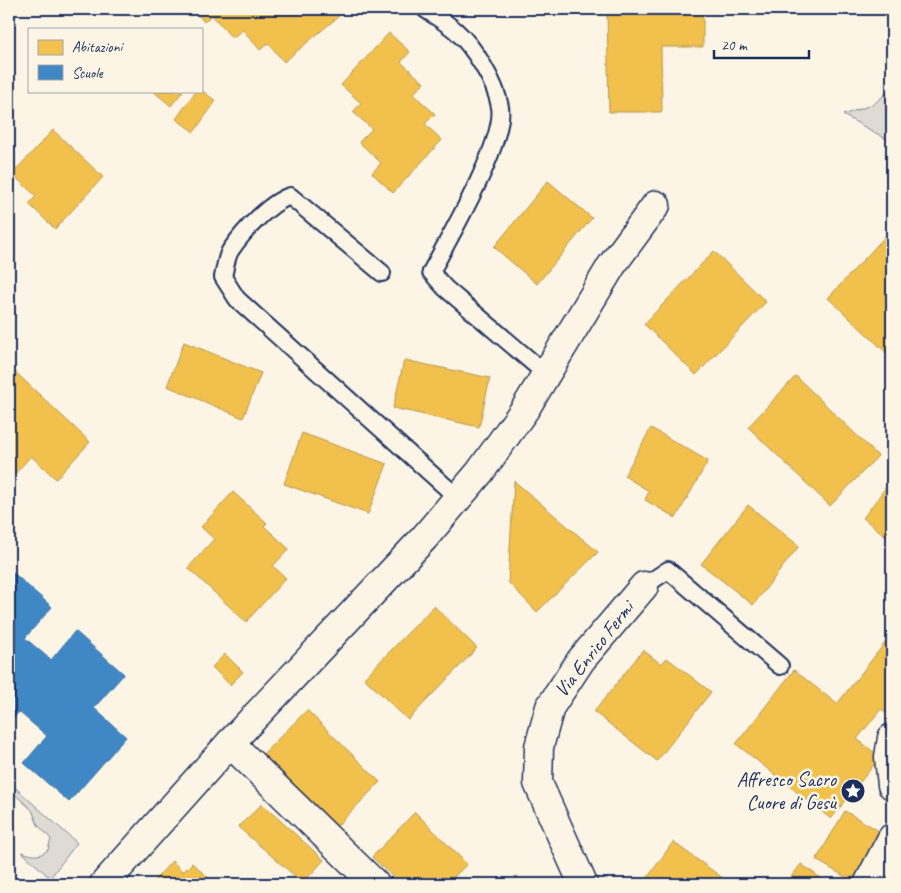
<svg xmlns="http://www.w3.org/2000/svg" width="901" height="893" font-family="Caveat,sans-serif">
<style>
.green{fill:#dfdbd4;stroke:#7d8599}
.homes{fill:#f2c14e;stroke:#b29553}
.schools{fill:#3f88c5;stroke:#346da6}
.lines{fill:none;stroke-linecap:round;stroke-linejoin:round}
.lane-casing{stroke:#1b2f5e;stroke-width:20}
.street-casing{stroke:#1b2f5e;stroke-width:31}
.lane{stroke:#fcf5e5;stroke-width:16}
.street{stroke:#fcf5e5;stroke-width:28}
.labels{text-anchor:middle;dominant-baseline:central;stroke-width:5;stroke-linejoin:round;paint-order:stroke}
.street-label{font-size:20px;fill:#1b2f5e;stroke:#fcf5e5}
.poi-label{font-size:20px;fill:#1b2f5e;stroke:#fcf5e5;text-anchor:end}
</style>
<rect width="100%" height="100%" fill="#fcf5e5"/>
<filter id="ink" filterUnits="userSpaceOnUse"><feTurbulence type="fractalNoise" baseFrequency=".02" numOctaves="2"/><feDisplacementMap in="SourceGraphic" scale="10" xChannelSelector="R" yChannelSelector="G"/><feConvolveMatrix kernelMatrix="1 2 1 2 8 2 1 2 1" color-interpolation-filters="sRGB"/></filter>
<g filter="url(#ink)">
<g class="green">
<path d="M892,88V142L843,115L874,104Z"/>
<path d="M9,782L77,843L50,878L22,852C33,856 39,857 48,850L51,839L38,825L32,810L9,789Z"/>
</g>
<g class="homes">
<path d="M193,9H332L339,16L284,62L268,43L260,50L243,30L232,38L212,15L204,22Z"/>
<path d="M703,10V47H661L662,112H609L607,12Z"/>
<path d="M389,33L410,52L401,62L424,83L413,94L435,114L425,124L442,140L393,193L372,173L381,163L359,142L372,129L353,112L361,103L341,85Z"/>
<path d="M201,90L216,101L194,132L176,119L196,91Z"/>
<path d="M153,91H183L171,106Z"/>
<path d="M53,130L103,177L55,229L29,204L36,196L12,174Z"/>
<path d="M548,181L592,218L537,284L494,247Z"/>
<path d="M892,229V358L828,298Z"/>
<path d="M714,251L766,302L696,375L644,324Z"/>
<path d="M184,342L261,373L243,418L167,386Z"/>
<path d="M404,360L490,378L479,427L393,408Z"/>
<path d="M11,368L90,442L56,479L31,456L9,480V371Z"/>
<path d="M796,376L878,456L830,506L748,427Z"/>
<path d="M651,428L708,461L676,518L645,500L649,491L624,476Z"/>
<path d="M302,433L387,464L368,514L284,484Z"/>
<path d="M892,479V541L863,518Z"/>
<path d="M514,481L598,552L537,612L508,582Z"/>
<path d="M233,492L267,523L264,526L289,549L273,566L286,578L246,622L188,568L214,539L201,527Z"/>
<path d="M748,505L799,546L753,605L701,564Z"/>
<path d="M434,606L477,648L408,720L364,678Z"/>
<path d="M892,634V711L889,715L881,709L857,739L880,757L831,819L736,744L794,670L837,704Z"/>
<path d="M643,650L661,664L667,658L711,692L657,761L594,712Z"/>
<path d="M225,654L243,672L230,685L212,667Z"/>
<path d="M307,710L380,782L337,826L263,754Z"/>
<path d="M262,804L324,860L303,883L238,827Z"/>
<path d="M845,811L884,834L856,883L816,860Z"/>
<path d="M415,812L467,864L447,884H400L372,857Z"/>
<path d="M673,842L731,884H643Z"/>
<path d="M172,861L183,872L192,863L215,884H151Z"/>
<path d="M801,864L829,884H786Z"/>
<path d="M892,865V884H881Z"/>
</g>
<path class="schools" d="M9,569L52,607L25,638L51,660L75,631L124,674L94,708L126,737L69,802L24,763L47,736L19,712L9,723Z"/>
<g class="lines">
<defs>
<g id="lane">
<path d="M425,9C435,16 447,23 456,31C474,47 496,83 500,107C506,141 449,238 431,272L445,288L546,374"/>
<path d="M382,273L290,196C269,203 243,232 230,251C226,258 225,269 223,277L237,299L458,498"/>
<path d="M644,586L668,570L780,666"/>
</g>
<g id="street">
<path d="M892,738L889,757L892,785"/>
<path d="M230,743L375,884"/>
<path d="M104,884L230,743L424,538L480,472L525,409L612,265L656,205"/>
<path d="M583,884L538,783L539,747L550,707L581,660L644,586"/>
<path d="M868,884L892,838"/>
</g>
</defs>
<use href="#lane" class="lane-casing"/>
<use href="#street" class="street-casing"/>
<use href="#lane" class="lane"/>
<use href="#street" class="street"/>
</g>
</g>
<defs>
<symbol id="sight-disc" viewBox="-11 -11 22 22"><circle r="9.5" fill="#1b2f5e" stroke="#fcf5e5"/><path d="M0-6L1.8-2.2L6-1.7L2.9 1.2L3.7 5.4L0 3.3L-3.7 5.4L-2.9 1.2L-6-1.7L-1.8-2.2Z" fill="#fff"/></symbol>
</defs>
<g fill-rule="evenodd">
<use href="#sight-disc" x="839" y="777" width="28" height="28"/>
</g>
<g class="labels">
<g class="street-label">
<text transform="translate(594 649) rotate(-52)">Via Enrico Fermi</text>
</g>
<g class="poi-label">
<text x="836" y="779">Affresco Sacro<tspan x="836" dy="23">Cuore di Gesù</tspan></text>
</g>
</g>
<rect width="901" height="893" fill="none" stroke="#fcf5e5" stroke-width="30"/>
<rect x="15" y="15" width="871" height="863" fill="none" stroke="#1b2f5e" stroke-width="2" filter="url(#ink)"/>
<rect x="28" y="28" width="175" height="65" fill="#fcf5e5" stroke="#a2a6af"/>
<rect x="38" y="40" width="25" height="15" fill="#f2c14e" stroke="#a2a6af"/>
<text x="72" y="52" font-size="15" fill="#1b2f5e">Abitazioni</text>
<rect x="38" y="65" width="25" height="15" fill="#3f88c5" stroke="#a2a6af"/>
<text x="72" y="78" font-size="15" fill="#1b2f5e">Scuole</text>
<path d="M714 50v8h95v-8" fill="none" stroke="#1b2f5e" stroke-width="2.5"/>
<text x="721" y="50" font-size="15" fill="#1b2f5e" stroke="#fcf5e5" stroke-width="4" paint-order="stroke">20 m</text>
</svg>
